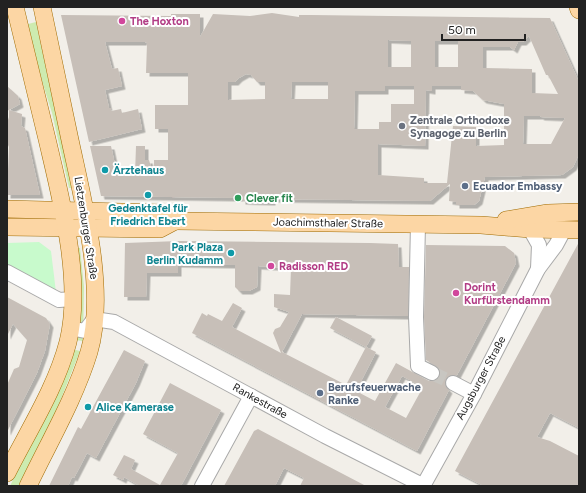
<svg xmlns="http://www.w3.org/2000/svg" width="586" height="493" font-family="Figtree,sans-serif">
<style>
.grass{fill:#cdebb0}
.park{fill:#c8facc}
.building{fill:#c7bfb8;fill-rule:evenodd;filter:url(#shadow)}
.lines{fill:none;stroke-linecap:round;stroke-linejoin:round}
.minor-tunnel{stroke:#c8c6c1;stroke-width:14;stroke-dasharray:14 7;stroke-linecap:butt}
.minor-casing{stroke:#a9a9a9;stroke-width:16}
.major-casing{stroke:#a06b00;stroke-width:18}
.minor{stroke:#fff;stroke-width:14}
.major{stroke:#fcd6a4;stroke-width:17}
.hotel-dot{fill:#d1479c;stroke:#fff;stroke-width:1.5}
.worship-dot{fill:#6b7280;stroke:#fff;stroke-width:1.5}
.culture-dot{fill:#0f9aa8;stroke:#fff;stroke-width:1.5}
.service-dot{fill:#5c6f8a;stroke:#fff;stroke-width:1.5}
.leisure-dot{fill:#2e9e5b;stroke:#fff;stroke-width:1.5}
.labels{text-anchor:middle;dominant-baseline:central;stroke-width:4;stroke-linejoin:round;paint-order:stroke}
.hotel-label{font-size:11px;font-weight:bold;fill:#b23c85;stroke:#fff;text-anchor:start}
.worship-label{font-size:11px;font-weight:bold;fill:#5b616d;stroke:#fff;text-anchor:start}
.culture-label{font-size:11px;font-weight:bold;fill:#0d838f;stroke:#fff;text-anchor:start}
.service-label{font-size:11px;font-weight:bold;fill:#4e5e75;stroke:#fff;text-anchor:start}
.leisure-label{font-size:11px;font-weight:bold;fill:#27864d;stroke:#fff;text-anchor:start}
.street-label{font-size:11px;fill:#222;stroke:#fff}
</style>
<defs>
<filter id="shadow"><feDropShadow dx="3.5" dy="3.5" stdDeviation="0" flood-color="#0004"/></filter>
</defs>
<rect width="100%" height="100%" fill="#f2efe9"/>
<g class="grass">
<path d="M36,22L72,188H69L52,113L38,68L28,24Z"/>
<path d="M76,248H80L84,287L83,341L75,340Z"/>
<path d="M72,349L80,351L55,414L19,486H10L50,406Z"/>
</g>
<path class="park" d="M39,242L51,251L56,292L7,266V243Z"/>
<g class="building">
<path d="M272,13L299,17V15H311L550,18L579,82V154L573,167L562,175L485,177L479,201L474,205H456V202L449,201L450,184L430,201L272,199V202L242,201V198L101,196L90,146H111L117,174H135L136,146H145V160H149L152,170H154V160H168V129H155V105H188V73H146L147,43L145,42H105L112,69L118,68L122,86L105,90L109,108H111V111L121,109L122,113L138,109L142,129L89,142L61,15L171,16V14H200V37L213,14L250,16ZM529,36L546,75H548L558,94L532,93V69L483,68V47H510L514,50L518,42H523ZM388,40L411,41V67H388ZM435,41H458V67H435ZM246,74L251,75L257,82H265V99L228,100V82H235L239,78ZM292,82H328V99H291ZM385,86H414V104H391V122H379V129H354L355,91H385ZM432,86H461V90L473,91L483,100L504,104V145L476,146V127L453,126L447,183H424V178L378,175V144L425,146L426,90L432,91ZM524,116H540L541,117L565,118L551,144H523Z"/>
<path d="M7,86L18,96L20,104L9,110L22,114L21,126L25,128L40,195H7L9,147L7,143V123L9,117V110L7,111Z"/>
<path d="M179,241L370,243L398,244L399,267H409L408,316L302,314L282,352L346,385L366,347L376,352L356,391L375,401L396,363L429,381L436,380L440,376L439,368L426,360L424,317L426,245L505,246L514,253L516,263L457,375L449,376L445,379L446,387L449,390L417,451L192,333L202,313L207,316L208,314L222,321L233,303L242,308L232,327L281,353L273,333L275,329L280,327L289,312L274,307V294L290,295L291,268L258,266L257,287L249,291H239L235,287V265L178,264V273H147L146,297H124L125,243ZM402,376L423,387L406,418L385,407Z"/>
<path d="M579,242V428L550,413L537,437L550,441L579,456V486H484L455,471Z"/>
<path d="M7,297L46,318L50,324L45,351L37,373L7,432V385L14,369L19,367L27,340L13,324L7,336Z"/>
<path d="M336,317L372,336L366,347L330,328Z"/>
<path d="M124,350L145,361L136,383L96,458L87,453L74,478L72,477L68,486H49L78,427L81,429Z"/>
<path d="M170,383L221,410L181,486H140L124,477L123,480L113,475L124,455L135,460L131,469L160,485L178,453L143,434Z"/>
<path d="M258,429L322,463L366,486H300L304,478L284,468L275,486H224L254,431Z"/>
</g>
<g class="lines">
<path class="minor-tunnel" d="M432,373L453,383"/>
<defs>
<g id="minor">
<path d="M418,224L416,317L418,366L432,373"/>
<path d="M530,229L539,245L538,269"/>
<path d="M7,272L59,300L73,299"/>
<path d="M70,328L85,331L94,319L114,322L325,436L424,486"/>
<path d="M453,383L474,394"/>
<path d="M202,486L251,396"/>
<path d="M423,486L474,394L538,269L556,245L564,230"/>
</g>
<g id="major">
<path d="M578,7L579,10"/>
<path d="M7,209L160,213L175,221L481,225L530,229L579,230"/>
<path d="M506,220L548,213L579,212"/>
<path d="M7,227L160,229L175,221"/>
<path d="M7,473C28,431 56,388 68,342C83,281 61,199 47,139C36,95 26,51 15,7"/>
<path d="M28,486C49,442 75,398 89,352C107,291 83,201 70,140C61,96 51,51 42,7"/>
</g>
</defs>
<use href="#minor" class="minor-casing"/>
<use href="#major" class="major-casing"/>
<use href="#minor" class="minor"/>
<use href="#major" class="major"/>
</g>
<g class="hotel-dot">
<circle cx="122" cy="21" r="4"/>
<circle cx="271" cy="266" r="4"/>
<circle cx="456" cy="293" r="4"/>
</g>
<circle class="worship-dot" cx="402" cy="126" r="4"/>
<g class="culture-dot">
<circle cx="105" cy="170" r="4"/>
<circle cx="148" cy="195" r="4"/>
<circle cx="231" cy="253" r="4"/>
<circle cx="88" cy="407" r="4"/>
</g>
<g class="service-dot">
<circle cx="465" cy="186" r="4"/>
<circle cx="320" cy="393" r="4"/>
</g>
<circle class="leisure-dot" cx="238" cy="198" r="4"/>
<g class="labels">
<g class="hotel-label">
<text x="130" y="21">The Hoxton</text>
<text x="279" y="266">Radisson RED</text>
<text x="464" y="287">Dorint<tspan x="464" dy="13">Kurfürstendamm</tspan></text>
</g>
<g class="worship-label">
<text x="410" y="120">Zentrale Orthodoxe<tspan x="410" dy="13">Synagoge zu Berlin</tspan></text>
</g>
<g class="culture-label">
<text x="113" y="170">Ärztehaus</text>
<text x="148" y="208" text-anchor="middle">Gedenktafel für<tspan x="148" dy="13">Friedrich Ebert</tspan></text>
<text x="223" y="247" text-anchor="end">Park Plaza<tspan x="223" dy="13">Berlin Kudamm</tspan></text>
<text x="96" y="407">Alice Kamerase</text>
</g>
<g class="service-label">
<text x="473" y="186">Ecuador Embassy</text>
<text x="328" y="387">Berufsfeuerwache<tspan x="328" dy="13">Ranke</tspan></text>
</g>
<g class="leisure-label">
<text x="246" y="198">Clever fit</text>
</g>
<g class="street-label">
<text transform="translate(328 223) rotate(1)">Joachimsthaler Straße</text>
<text transform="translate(86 228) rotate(81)">Lietzenburger Straße</text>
<text transform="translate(481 378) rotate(-62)">Augsburger Straße</text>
<text transform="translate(260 401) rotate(29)">Rankestraße</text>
</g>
</g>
<rect width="586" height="493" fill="none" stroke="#222222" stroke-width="16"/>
<path d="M442 34v6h83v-6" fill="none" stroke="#222222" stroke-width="2"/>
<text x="448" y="34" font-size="12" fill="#222222" stroke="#ffffff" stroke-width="3" paint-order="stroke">50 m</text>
</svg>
